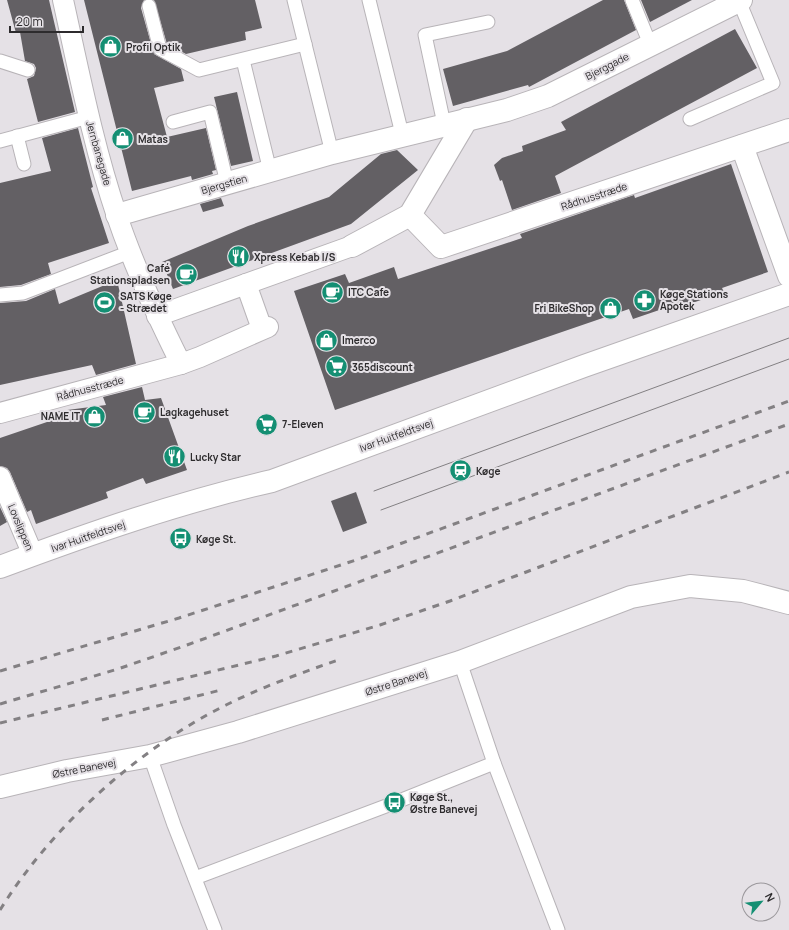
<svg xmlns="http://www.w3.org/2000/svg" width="789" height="930" font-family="Manrope,sans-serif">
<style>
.building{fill:#636064}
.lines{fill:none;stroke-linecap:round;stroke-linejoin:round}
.service-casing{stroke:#b8b4b8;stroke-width:15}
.pedestrian-casing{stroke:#b8b4b8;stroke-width:22}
.minor-casing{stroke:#b8b4b8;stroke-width:24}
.tertiary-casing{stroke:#b8b4b8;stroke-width:24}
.service{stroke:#fff;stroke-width:13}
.pedestrian{stroke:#fff;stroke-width:20}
.minor{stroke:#fff;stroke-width:22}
.tertiary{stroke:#fff;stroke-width:22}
.tram{stroke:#838083;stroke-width:1}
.rail{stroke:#838083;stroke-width:3;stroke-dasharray:7 7;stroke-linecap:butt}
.labels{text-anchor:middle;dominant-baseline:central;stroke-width:4;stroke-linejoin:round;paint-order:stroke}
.poi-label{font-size:10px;font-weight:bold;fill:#2d2b2d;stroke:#e5e1e6;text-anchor:start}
.street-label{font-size:10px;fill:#2d2b2d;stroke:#e5e1e6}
</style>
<rect width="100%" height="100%" fill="#e5e1e6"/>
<g class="building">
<path d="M7,0H49L75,112L38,122L27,79L34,76L36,68L34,64L25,61L20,32L16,33Z"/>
<path d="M84,0H144L141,8L154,54L181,69L184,81L154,88L167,137L206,128L216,170L212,171L213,174L192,180L191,176L132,191Z"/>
<path d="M154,0H255L262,28L245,32L246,40L186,54L167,44Z"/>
<path d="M603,0H624L636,30L529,87L528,85L453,106L443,69L507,51Z"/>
<path d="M641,0H692L650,22Z"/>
<path d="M735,29L757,68L555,176L561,193L512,210L502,180L500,181L494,165L502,158L523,151L522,146L566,130L561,122Z"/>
<path d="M237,92L253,161L231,166L214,97Z"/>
<path d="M78,128L93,187L91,188L109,243L48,263L51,274L21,285L0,287V183L51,171L42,138Z"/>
<path d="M397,150L418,170L351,224L173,289L162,262L248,226L329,197L381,154Z"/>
<path d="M731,164L768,272L722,288L724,292L672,310L671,306L633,319L629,309L335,410L294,291L345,274L349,283L394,267L398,279L522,238L520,234L634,195L635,198Z"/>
<path d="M221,198L224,206L203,212L200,204Z"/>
<path d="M117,280L136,364L96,375L92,365L0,385V303L26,301L55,289L59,304Z"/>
<path d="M142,387L145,400L161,398L187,470L146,484L143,478L106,492L108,498L36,524L31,510L27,512L10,472L7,468L0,466V438L47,422L44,413L106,405L103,397Z"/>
<path d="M356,492L367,523L343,532L331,501Z"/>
<path d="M0,507L7,522L0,526Z"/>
</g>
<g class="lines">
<defs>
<g id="service">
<path d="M294,0L332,153"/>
<path d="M369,0L402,134"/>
<path d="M632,0L650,44"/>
<path d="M149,6L160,49L199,70L305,44"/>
<path d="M243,60L270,171"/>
<path d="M0,61L28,70"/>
<path d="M690,119L773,83L739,1"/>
<path d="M173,122L210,112L227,183"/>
<path d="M444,124L425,35L488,22"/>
<path d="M17,136L24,164"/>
<path d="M0,141L89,117"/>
<path d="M0,295L23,293L130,252"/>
<path d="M460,662L494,763L558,930"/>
<path d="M150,756L174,825L215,930"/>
<path d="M195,878L394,803L494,763"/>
</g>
<g id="pedestrian">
<path d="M63,0C79,72 93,145 117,216C134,267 157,316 181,364"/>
<path d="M246,284L262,329"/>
<path d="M157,316L352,246"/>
<path d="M0,413L181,364L200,357L268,327"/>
<path d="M0,477L33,555"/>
</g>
<g id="minor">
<path d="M742,146L789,276"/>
<path d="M117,215L332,153L507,110L548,96L741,0"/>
<path d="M410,215L441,247L789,130"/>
<path d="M352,246L410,215L467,119"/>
</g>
<g id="tertiary">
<path d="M0,567C88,534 180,502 272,481L584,366L789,294"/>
<path d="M0,787L67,771L150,756L238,732L460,662L631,597L690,586L743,591L789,603"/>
</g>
</defs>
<use href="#service" class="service-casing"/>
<use href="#pedestrian" class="pedestrian-casing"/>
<use href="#minor" class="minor-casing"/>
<use href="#tertiary" class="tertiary-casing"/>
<use href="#service" class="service"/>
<use href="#pedestrian" class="pedestrian"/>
<use href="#minor" class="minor"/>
<use href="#tertiary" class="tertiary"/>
<g class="tram">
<path d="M374,491L789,338"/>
<path d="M381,510L789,359"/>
</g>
<g class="rail">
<path d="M0,671L179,618L356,560L789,401"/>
<path d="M0,704L118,669L187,645L789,424"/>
<path d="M102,720L221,690"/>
<path d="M0,723L276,656L380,625L450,601L789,472"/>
<path d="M0,910C52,826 138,749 226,705C262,687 301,673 338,660"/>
</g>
</g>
<defs>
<symbol id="shop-disc" viewBox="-11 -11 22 22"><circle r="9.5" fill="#148f73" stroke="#e5e1e6"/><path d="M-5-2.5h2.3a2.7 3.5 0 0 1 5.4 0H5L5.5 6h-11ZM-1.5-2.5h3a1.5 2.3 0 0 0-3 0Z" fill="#fff"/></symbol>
<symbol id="restaurant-disc" viewBox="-11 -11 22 22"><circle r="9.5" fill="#148f73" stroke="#e5e1e6"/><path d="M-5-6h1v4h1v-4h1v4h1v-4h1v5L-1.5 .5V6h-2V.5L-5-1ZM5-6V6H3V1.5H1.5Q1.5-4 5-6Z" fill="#fff"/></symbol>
<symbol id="cafe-disc" viewBox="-11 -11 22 22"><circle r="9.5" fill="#148f73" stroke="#e5e1e6"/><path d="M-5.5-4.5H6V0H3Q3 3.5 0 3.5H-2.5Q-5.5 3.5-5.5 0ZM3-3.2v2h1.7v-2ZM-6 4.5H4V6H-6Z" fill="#fff"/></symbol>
<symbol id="pharmacy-disc" viewBox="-11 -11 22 22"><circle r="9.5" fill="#148f73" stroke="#e5e1e6"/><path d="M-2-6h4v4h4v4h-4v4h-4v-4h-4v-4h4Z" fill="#fff"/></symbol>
<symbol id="stadium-disc" viewBox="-11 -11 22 22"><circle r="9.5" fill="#148f73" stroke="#e5e1e6"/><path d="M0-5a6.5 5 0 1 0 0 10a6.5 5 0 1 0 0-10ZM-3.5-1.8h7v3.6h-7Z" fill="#fff"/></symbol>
<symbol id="supermarket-disc" viewBox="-11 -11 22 22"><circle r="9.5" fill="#148f73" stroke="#e5e1e6"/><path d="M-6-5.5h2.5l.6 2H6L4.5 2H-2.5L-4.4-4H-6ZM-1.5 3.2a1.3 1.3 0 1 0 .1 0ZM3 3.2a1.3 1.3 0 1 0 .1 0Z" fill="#fff"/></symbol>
<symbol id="station-disc" viewBox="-11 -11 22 22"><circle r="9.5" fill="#148f73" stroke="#e5e1e6"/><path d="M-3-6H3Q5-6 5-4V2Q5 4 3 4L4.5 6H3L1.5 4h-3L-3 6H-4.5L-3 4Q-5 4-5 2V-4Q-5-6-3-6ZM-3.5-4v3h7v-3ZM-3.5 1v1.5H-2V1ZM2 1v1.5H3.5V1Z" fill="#fff"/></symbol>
<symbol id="bus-disc" viewBox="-11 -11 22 22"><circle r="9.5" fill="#148f73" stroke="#e5e1e6"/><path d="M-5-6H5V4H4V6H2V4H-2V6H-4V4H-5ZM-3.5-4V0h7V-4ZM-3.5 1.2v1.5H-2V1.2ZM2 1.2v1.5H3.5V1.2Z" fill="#fff"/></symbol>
</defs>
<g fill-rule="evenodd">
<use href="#shop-disc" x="98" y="34" width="25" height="25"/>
<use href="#shop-disc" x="110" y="126" width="25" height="25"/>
<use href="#restaurant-disc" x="226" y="244" width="25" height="25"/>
<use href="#cafe-disc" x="174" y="262" width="25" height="25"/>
<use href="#cafe-disc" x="320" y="280" width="25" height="25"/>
<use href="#pharmacy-disc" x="632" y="288" width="25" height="25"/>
<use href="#stadium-disc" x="92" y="290" width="25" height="25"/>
<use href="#shop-disc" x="598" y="296" width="25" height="25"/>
<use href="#shop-disc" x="314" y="328" width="25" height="25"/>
<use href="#supermarket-disc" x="324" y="354" width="25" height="25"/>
<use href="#cafe-disc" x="132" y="400" width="25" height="25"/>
<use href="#shop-disc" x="82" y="404" width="25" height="25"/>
<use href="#supermarket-disc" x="254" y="412" width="25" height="25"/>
<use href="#restaurant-disc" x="162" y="444" width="25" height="25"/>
<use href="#station-disc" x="448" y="458" width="25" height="25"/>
<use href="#bus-disc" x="168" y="526" width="25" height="25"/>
<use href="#bus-disc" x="382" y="790" width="25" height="25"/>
</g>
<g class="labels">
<g class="poi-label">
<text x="126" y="47">Profil Optik</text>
<text x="138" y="139">Matas</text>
<text x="254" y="257">Xpress Kebab I/S</text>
<text x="170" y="268" text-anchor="end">Café<tspan x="170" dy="12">Stationspladsen</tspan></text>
<text x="348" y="292">ITC Cafe</text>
<text x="660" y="294">Køge Stations<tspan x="660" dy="12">Apotek</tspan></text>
<text x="120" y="296">SATS Køge<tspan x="120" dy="12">- Strædet</tspan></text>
<text x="594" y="308" text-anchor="end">Fri BikeShop</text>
<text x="342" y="340">Imerco</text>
<text x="352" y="367">365discount</text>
<text x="160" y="412">Lagkagehuset</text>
<text x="80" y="416" text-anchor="end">NAME IT</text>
<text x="282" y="424">7-Eleven</text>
<text x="190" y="457">Lucky Star</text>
<text x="476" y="471">Køge</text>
<text x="196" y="539">Køge St.</text>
<text x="410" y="797">Køge St.,<tspan x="410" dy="12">Østre Banevej</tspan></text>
</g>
<g class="street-label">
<text transform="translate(607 66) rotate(-27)">Bjerggade</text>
<text transform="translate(99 153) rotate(74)">Jernbanegade</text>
<text transform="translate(224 184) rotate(-16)">Bjergstien</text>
<text transform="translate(594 196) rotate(-18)">Rådhusstræde</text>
<text transform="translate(90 388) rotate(-15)">Rådhusstræde</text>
<text transform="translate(396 435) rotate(-20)">Ivar Huitfeldtsvej</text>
<text transform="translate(21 527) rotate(67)">Lovslippen</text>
<text transform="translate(88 536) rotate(-19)">Ivar Huitfeldtsvej</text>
<text transform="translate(396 682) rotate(-18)">Østre Banevej</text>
<text transform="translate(84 768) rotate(-11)">Østre Banevej</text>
</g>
</g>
<g transform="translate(761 902) rotate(62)"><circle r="19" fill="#e5e1e6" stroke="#9b989c"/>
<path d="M0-3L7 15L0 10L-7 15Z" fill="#148f73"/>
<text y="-6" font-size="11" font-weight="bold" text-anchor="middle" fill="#2d2b2d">N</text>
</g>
<path d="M10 26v6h73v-6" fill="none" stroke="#2d2b2d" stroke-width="2"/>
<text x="16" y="26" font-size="12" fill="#2d2b2d" stroke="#e5e1e6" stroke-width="3" paint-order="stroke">20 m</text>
</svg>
